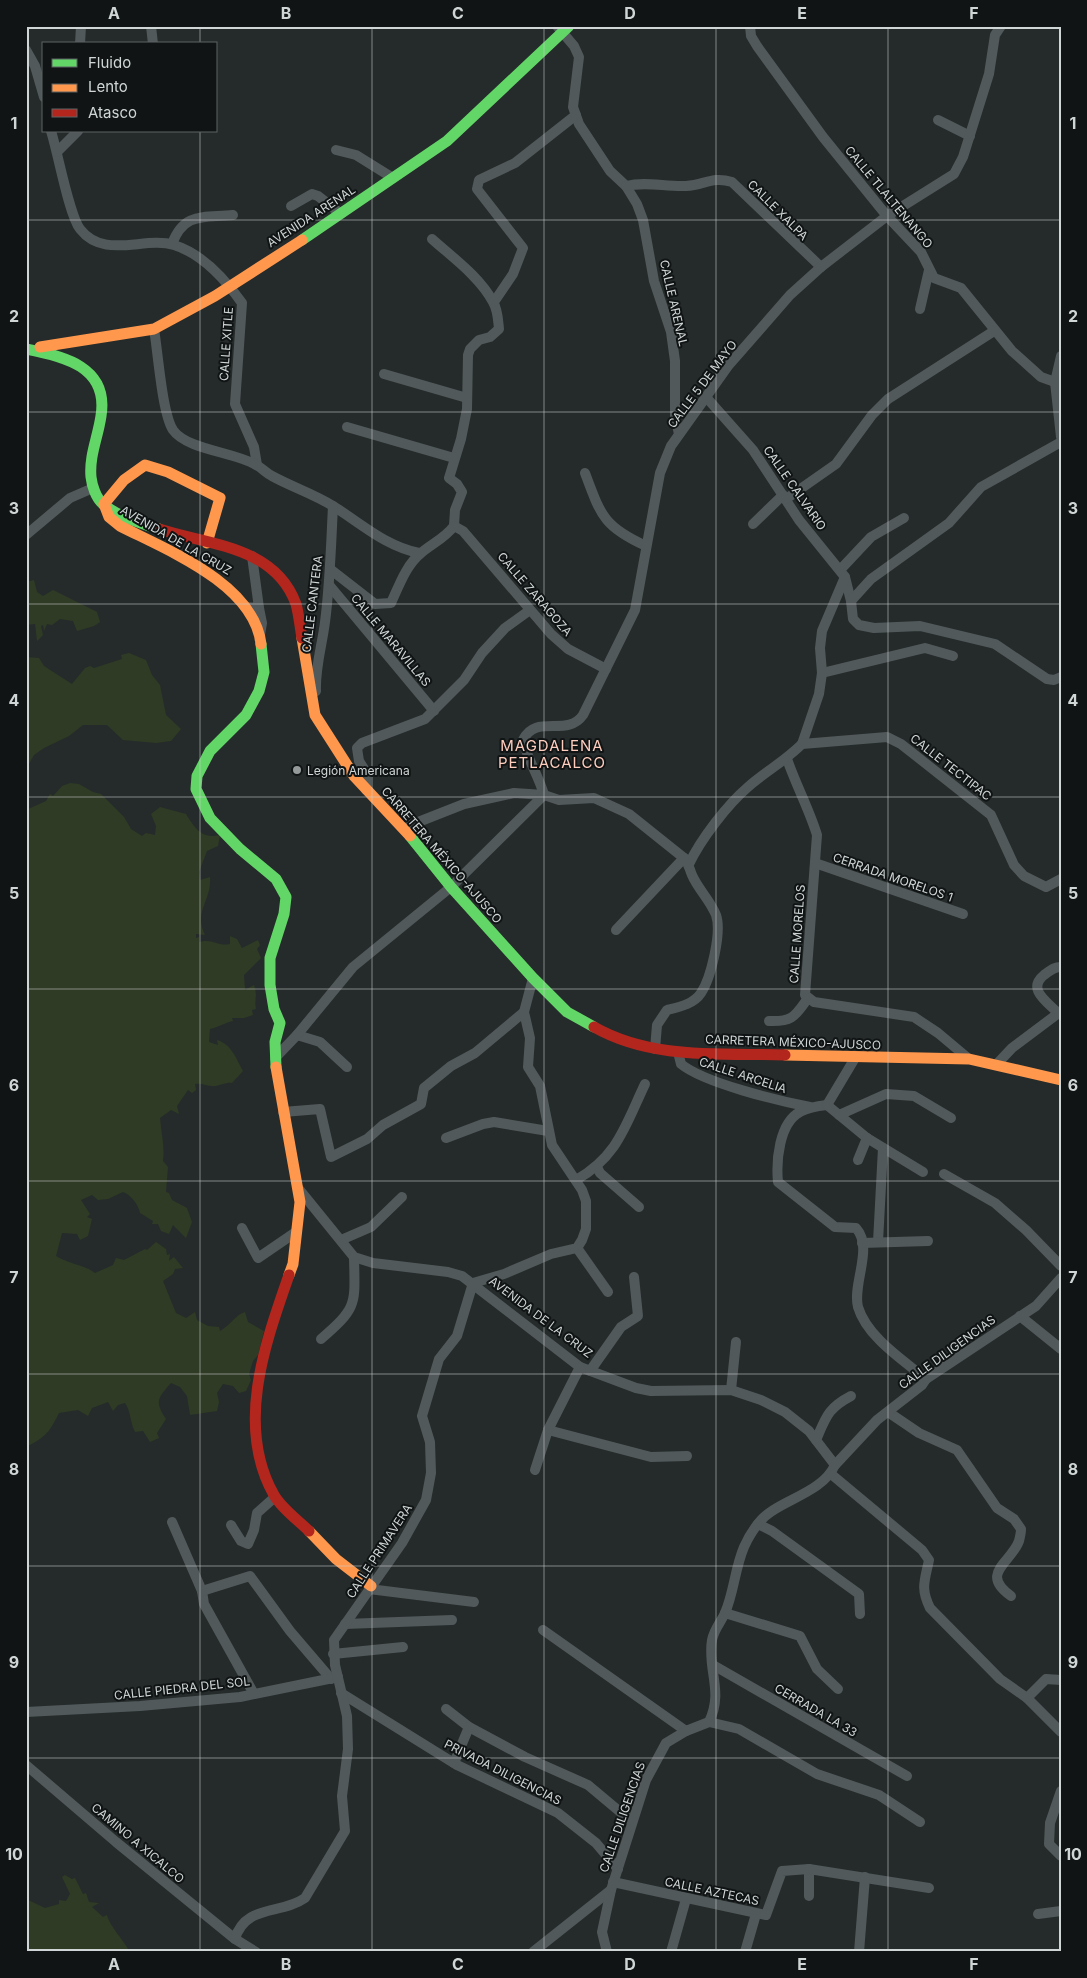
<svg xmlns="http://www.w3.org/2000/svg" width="1087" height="1978" font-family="Inter,sans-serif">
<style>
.green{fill:#2f3b25}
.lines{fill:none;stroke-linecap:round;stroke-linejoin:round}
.street{stroke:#52595b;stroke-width:10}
.fast{stroke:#63d668;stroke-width:11}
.slow{stroke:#ff974d;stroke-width:11}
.jam{stroke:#b3261e;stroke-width:11}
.grid{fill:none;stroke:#d0d6d6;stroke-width:1;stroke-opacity:0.55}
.poi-dot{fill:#949a9a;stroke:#101414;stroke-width:2}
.labels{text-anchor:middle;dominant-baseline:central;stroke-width:4;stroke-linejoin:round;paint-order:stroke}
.street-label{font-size:12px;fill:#d0d6d6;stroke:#101414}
.poi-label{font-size:12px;fill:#d0d6d6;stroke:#101414;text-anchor:start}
.quarter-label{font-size:15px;letter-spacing:1px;fill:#fecdbe;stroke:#101414}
.neatline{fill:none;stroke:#d0d6d6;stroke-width:2}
.grid-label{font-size:16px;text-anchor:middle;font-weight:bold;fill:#d0d6d6}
</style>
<rect width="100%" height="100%" fill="#252b2a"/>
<g class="green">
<path d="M34,580L37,592L43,596L53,590L97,612L100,622L94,626L77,631L73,621L60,619L52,625L47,624L44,631L43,625L41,626L43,635L37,641L35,624L26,625V582Z"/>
<path d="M129,653L146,660L152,675L160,685L166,715L181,729L171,741L156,743L123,740L107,725H83L69,736L44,748L34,755L26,769V657L39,658L44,666L72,684L85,668L90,666L94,668L122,659L121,655Z"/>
<path d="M70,783L79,784L93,792L101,794L124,817L131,829L142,836L146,833L155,835L156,826L151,814L160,807L186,814C194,827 202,840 220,835L218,846L207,851L199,872L200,880L210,877C212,901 193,911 205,935L196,934V938L199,937V942C213,938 218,947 230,944V936L237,939L242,948L258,940L260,945L257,949L261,958L244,975L245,990L254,985C258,996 254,1000 256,1009L252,1010L253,1015L244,1018H232L233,1021C224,1023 219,1027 210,1029L209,1042L218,1045L217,1040C231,1044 236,1058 243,1071L232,1083C226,1082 222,1085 216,1086C208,1087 203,1083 195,1084L196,1090L192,1093L188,1090L177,1106L179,1114L171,1110L160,1118C161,1132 165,1147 163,1161L168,1167L166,1192L169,1193L172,1200L187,1208L192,1222L186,1238L173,1225L169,1234L161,1231L158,1224H152L153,1221L140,1213C139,1205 130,1194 123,1192L108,1199L98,1200L92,1195L81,1200L90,1214L87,1217L92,1219L88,1236L80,1240L77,1234L62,1233L56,1256C68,1264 83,1264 95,1273L113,1265L116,1258L124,1260L145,1249L147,1250L156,1242L166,1249L167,1255L170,1254L169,1261L174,1257L183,1268L175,1269L173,1274L163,1281L176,1313L186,1318L195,1312L197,1320L208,1326L219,1327L220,1331C230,1326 235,1315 245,1312L248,1322L264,1331L258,1355L253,1361L249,1374L251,1380L246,1391L239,1393L233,1386L223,1384L217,1393L219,1402L217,1411L190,1415L187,1396L180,1387L171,1383C158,1398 154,1401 166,1419L157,1433L159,1438L150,1442L143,1431L135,1432C130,1423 131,1411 125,1403L118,1405L113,1411L108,1402L92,1408L88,1416L78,1410L59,1413C50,1431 47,1436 28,1446L26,810L46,801L50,794L53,796L62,786Z"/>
<path d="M65,1875L72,1879L75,1878L83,1894L86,1893L89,1902L99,1903L92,1907L103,1917L107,1915C109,1925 124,1941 130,1952H26V1899L45,1908L59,1904V1900L66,1901L70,1894L62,1877Z"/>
</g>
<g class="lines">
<g class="street">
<path d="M151,26L153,44"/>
<path d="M557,26L574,46L579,57L573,107L579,124L610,171L626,186L637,204L643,220L654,281L671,332L675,361V416L679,434"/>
<path d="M750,26L751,36L757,46L823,137L887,216L921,252L934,278L961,288L1012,351L1041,377L1055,382"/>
<path d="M80,44L81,26"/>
<path d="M26,50L35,66L44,97"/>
<path d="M938,120L970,136"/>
<path d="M51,131C58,153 69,215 80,229C104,260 144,236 174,245C203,254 225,279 242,303L235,404L254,447L257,465"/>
<path d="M336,150L356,155L393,178"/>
<path d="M57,152L78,131"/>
<path d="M626,186C646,181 665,187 686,186C705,185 712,176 732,182L821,267"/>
<path d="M291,206L312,194L318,196L341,214"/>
<path d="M432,239C452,257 480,277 493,302C498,310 498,320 499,329L490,337L479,340L470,349L468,355L467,409L461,439L449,478L457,484L462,492L455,510L454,526"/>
<path d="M172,244C184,212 203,218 233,215"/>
<path d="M494,302L513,274L523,248L477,189L479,180L515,163L576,115"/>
<path d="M920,309L929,270"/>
<path d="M154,329C158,352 162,413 173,430C187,450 235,452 256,465C262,468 266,473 272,476C292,487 314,494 333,506C362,524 385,546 419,553"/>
<path d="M1061,356L1055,382L1061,437"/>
<path d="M384,374L467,398"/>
<path d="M706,397L753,450L799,520L845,577L851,601L853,619L859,625L874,628L920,626L995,644L1047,679L1054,680L1061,677"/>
<path d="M347,427L454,458"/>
<path d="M585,473C601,516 604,527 646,546"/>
<path d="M786,499L836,464L872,415L888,399L994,331"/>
<path d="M753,524L783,495"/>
<path d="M454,526L463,531L551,634L568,649L606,669"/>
<path d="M26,535L70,498L93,488"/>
<path d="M330,569L375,604L391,603C399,586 406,565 421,553C433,543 445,538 454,526"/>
<path d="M840,570L871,537L904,518"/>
<path d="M329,585L434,711"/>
<path d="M851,601L871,579L949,523L981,487L1061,442"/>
<path d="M245,607L259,608L252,556"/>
<path d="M259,608L262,623L260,635"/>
<path d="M822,673L925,648L953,656"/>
<path d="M316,691C315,667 322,646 325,622C330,584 331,545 333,506"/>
<path d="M802,744L819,694L822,673L820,648L822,631L845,577"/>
<path d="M787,759C796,785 809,809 817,835L805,995L814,1002L914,1017L938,1033L969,1059"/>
<path d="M366,790V772L359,761L357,748L362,743L425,719L464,680L482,653L505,628L530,610"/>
<path d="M544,795C539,776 527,759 523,740C536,713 567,738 583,715L635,610L660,473L671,446L728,366L790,295L821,267L887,216L954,174L963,157L989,74L995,35L1001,26"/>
<path d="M403,828L464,804L514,793L544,795L559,800L594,798L629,814L684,858C689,864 689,868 692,875C698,889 710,900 716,915C722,932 711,978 701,993C694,1004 679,1007 667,1010L657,1025L655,1049"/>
<path d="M815,863L963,914"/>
<path d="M689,864C701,839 727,805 748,787C765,772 785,761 802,744L887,737L901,744L991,815L1014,865L1024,876L1046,887L1061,879"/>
<path d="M616,930L684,858"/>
<path d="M769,1021C793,1022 795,1016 808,998"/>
<path d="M297,1035L320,1042L347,1067"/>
<path d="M678,1052L681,1064C704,1083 779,1101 810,1107"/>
<path d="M275,1058L297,1035L353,967L451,887L544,795"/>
<path d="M996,1065L1012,1048L1056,1015L1057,1012C1046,1001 1027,989 1044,975C1050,971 1053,967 1061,967"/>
<path d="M827,1105C818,1106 809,1107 800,1112C779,1123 776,1161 778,1182L835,1227L856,1228C874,1248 852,1284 858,1307C867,1337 903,1360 926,1379"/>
<path d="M827,1105L867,1138L923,1172"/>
<path d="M827,1105L855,1058"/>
<path d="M283,1112L320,1109L331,1157L367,1139L383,1125L421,1104L424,1088L451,1066L475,1053L524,1012"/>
<path d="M839,1115L886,1094L914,1096L951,1118"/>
<path d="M446,1138L483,1124L494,1122L548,1131"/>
<path d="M858,1160L867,1138"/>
<path d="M597,1167L600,1173L639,1207"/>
<path d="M944,1174L995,1203L1026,1230L1061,1266"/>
<path d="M576,1180C618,1156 625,1126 645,1084"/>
<path d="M298,1188L354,1257L373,1263L448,1272L462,1276L580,1367L636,1388L651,1391L731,1390L761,1400L785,1412L809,1431L835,1465"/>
<path d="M242,1228L258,1258L296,1232"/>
<path d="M341,1240L371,1227L402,1197"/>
<path d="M878,1242L883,1148"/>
<path d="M862,1243L928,1241"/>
<path d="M577,1248L608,1292"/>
<path d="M1020,1316L1061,1349"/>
<path d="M321,1339C358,1307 355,1305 354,1257"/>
<path d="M590,1371L621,1327L638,1316L634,1277"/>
<path d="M731,1390L736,1342"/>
<path d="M888,1412L919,1433L957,1450L997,1508L1014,1519L1021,1529C1021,1533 1020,1537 1019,1541C1011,1563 979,1573 1011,1596"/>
<path d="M548,1430L651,1457L687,1456"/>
<path d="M816,1440C826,1417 828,1408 851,1396"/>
<path d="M535,1470L548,1430L580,1367"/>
<path d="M831,1474L922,1550L929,1560C925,1580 920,1588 930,1608L1000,1679L1027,1698L1061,1732"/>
<path d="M172,1522L202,1591L204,1604L254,1694"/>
<path d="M758,1524L772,1531L859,1594L860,1614"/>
<path d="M231,1525L241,1541L248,1544L254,1530L257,1513L275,1497"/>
<path d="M369,1589L474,1602"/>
<path d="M202,1591L250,1576L290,1631L331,1679"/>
<path d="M725,1613L800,1636L817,1669L838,1689"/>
<path d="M345,1624L452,1620"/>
<path d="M543,1630L686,1731"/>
<path d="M333,1654L403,1647"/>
<path d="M713,1665L907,1776"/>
<path d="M341,1693L457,1765L558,1813L596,1843L618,1869"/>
<path d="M1027,1698L1046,1679L1061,1680"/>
<path d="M446,1709L469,1727L525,1757L588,1785L631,1821"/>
<path d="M26,1712L140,1706L240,1697L338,1677"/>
<path d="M709,1722L739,1729L817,1774L879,1795L920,1822"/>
<path d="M454,1763L469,1727"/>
<path d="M26,1765L116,1842L235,1939L256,1952"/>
<path d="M1061,1791L1050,1823L1049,1844L1061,1856"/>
<path d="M809,1869V1896"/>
<path d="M613,1882L766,1915L782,1871L809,1869L929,1888"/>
<path d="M1038,1914L1061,1911"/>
<path d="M235,1939C245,1904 281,1915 305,1898L345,1831L342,1796L348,1749L347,1716L335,1665L334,1640L402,1543L426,1500L431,1473L430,1442L422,1416L439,1359L457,1336L473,1283L504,1274L551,1254L577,1248L582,1240L586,1229V1201L582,1190L552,1145L540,1086L528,1067L530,1038L524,1012L533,978"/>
<path d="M533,1952L611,1890"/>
<path d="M607,1952L602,1932L611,1890L646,1780L666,1743L686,1731L709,1722C724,1691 707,1670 712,1640C714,1629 721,1622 725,1613C734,1592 735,1568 744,1547C750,1534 759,1519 772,1511C793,1497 824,1489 835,1465L877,1420L922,1385L926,1379L1036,1306L1061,1278"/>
<path d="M671,1952L686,1899"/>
<path d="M745,1952L756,1914"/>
<path d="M859,1952L865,1877"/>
</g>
<g class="fast">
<path d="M302,240L447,141L569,26"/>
<path d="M26,349C64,356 109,367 101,416C98,437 89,456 91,477C92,486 96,498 103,504C118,517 141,523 159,529"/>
<path d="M261,644L264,672L259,691L246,715L210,751L197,776L196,789L210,818L240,849L276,879L286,897L284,914L270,958V985L274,1009L280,1023L275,1042L276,1067"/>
<path d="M410,836L451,887L533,978L567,1012L594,1027"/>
</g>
<g class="slow">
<path d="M40,347L154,329L215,296L302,240"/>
<path d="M207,543L220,498L168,472L145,465L124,480L104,504L109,517L120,526C167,550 254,584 261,644"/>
<path d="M302,638L315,715L354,776L410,836"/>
<path d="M785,1055L969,1059L1061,1080"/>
<path d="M276,1067L300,1202L293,1264L289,1275"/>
<path d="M309,1531L336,1559L371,1586"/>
</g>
<g class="jam">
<path d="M159,529C209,545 275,546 296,604C299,615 300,627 302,638"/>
<path d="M594,1027C652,1060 721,1053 785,1055"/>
<path d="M289,1275C265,1344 235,1426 274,1495C282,1509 298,1520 309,1531"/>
</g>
</g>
<path class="grid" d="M200,26V44M372,26V1952M544,26V1952M716,26V1952M888,26V1952M200,131V1952M26,220H1061M26,412H1061M26,604H1061M26,797H1061M26,989H1061M26,1181H1061M26,1374H1061M26,1566H1061M26,1758H1061"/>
<circle class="poi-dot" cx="297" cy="770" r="5"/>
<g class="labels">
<g class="street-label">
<text transform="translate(889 197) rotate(50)">CALLE TLALTENANGO</text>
<text transform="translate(778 210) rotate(45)">CALLE XALPA</text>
<text transform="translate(311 216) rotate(-33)">AVENIDA ARENAL</text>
<text transform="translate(674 303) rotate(77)">CALLE ARENAL</text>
<text transform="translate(226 344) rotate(-86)">CALLE XITLE</text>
<text transform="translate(702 384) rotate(-53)">CALLE 5 DE MAYO</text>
<text transform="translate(795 488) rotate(55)">CALLE CALVARIO</text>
<text transform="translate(176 540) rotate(30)">AVENIDA DE LA CRUZ</text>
<text transform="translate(535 594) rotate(49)">CALLE ZARAGOZA</text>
<text transform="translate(312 604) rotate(-83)">CALLE CANTERA</text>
<text transform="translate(391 640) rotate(50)">CALLE MARAVILLAS</text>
<text transform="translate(951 767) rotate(38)">CALLE TECTIPAC</text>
<text transform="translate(442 855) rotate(49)">CARRETERA MÉXICO-AJUSCO</text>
<text transform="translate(893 877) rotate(19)">CERRADA MORELOS 1</text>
<text transform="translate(797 934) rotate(-86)">CALLE MORELOS</text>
<text transform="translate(793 1042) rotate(2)">CARRETERA MÉXICO-AJUSCO</text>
<text transform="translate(743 1075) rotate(18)">CALLE ARCELIA</text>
<text transform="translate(541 1317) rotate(37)">AVENIDA DE LA CRUZ</text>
<text transform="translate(947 1352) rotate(-36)">CALLE DILIGENCIAS</text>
<text transform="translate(379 1551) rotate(-57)">CALLE PRIMAVERA</text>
<text transform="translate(182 1688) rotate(-6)">CALLE PIEDRA DEL SOL</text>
<text transform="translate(816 1710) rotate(30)">CERRADA LA 33</text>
<text transform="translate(503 1772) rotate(27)">PRIVADA DILIGENCIAS</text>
<text transform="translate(622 1817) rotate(-71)">CALLE DILIGENCIAS</text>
<text transform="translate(138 1843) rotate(40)">CAMINO A XICALCO</text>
<text transform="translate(712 1891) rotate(12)">CALLE AZTECAS</text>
</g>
<g class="poi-label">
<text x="307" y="770">Legión Americana</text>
</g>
<g class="quarter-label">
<text x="552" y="745">MAGDALENA<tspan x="552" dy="17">PETLACALCO</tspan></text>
</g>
</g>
<rect width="1087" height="1978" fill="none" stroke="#101414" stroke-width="55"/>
<rect x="42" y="42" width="175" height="90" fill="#101414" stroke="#5d6262"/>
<rect x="52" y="59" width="25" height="8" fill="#63d668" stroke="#5d6262"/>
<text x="88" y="68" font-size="15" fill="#d0d6d6">Fluido</text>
<rect x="52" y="84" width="25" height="8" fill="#ff974d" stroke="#5d6262"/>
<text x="88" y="92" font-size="15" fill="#d0d6d6">Lento</text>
<rect x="52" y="109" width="25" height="8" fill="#b3261e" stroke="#5d6262"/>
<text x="88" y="118" font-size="15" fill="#d0d6d6">Atasco</text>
<rect x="28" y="28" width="1032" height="1922" class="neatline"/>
<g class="grid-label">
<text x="114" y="19">A</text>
<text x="286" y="19">B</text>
<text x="458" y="19">C</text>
<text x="630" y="19">D</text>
<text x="802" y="19">E</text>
<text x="974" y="19">F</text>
<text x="14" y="129">1</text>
<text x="1073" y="129">1</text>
<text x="14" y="322">2</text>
<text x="1073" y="322">2</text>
<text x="14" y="514">3</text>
<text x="1073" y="514">3</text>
<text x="14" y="706">4</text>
<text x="1073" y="706">4</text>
<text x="14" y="899">5</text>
<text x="1073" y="899">5</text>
<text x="14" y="1091">6</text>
<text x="1073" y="1091">6</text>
<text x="14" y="1283">7</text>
<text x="1073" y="1283">7</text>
<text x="14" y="1475">8</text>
<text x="1073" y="1475">8</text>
<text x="14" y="1668">9</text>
<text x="1073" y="1668">9</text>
<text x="14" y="1860">10</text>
<text x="1073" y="1860">10</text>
<text x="114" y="1970">A</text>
<text x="286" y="1970">B</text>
<text x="458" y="1970">C</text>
<text x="630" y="1970">D</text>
<text x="802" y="1970">E</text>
<text x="974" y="1970">F</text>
</g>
</svg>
